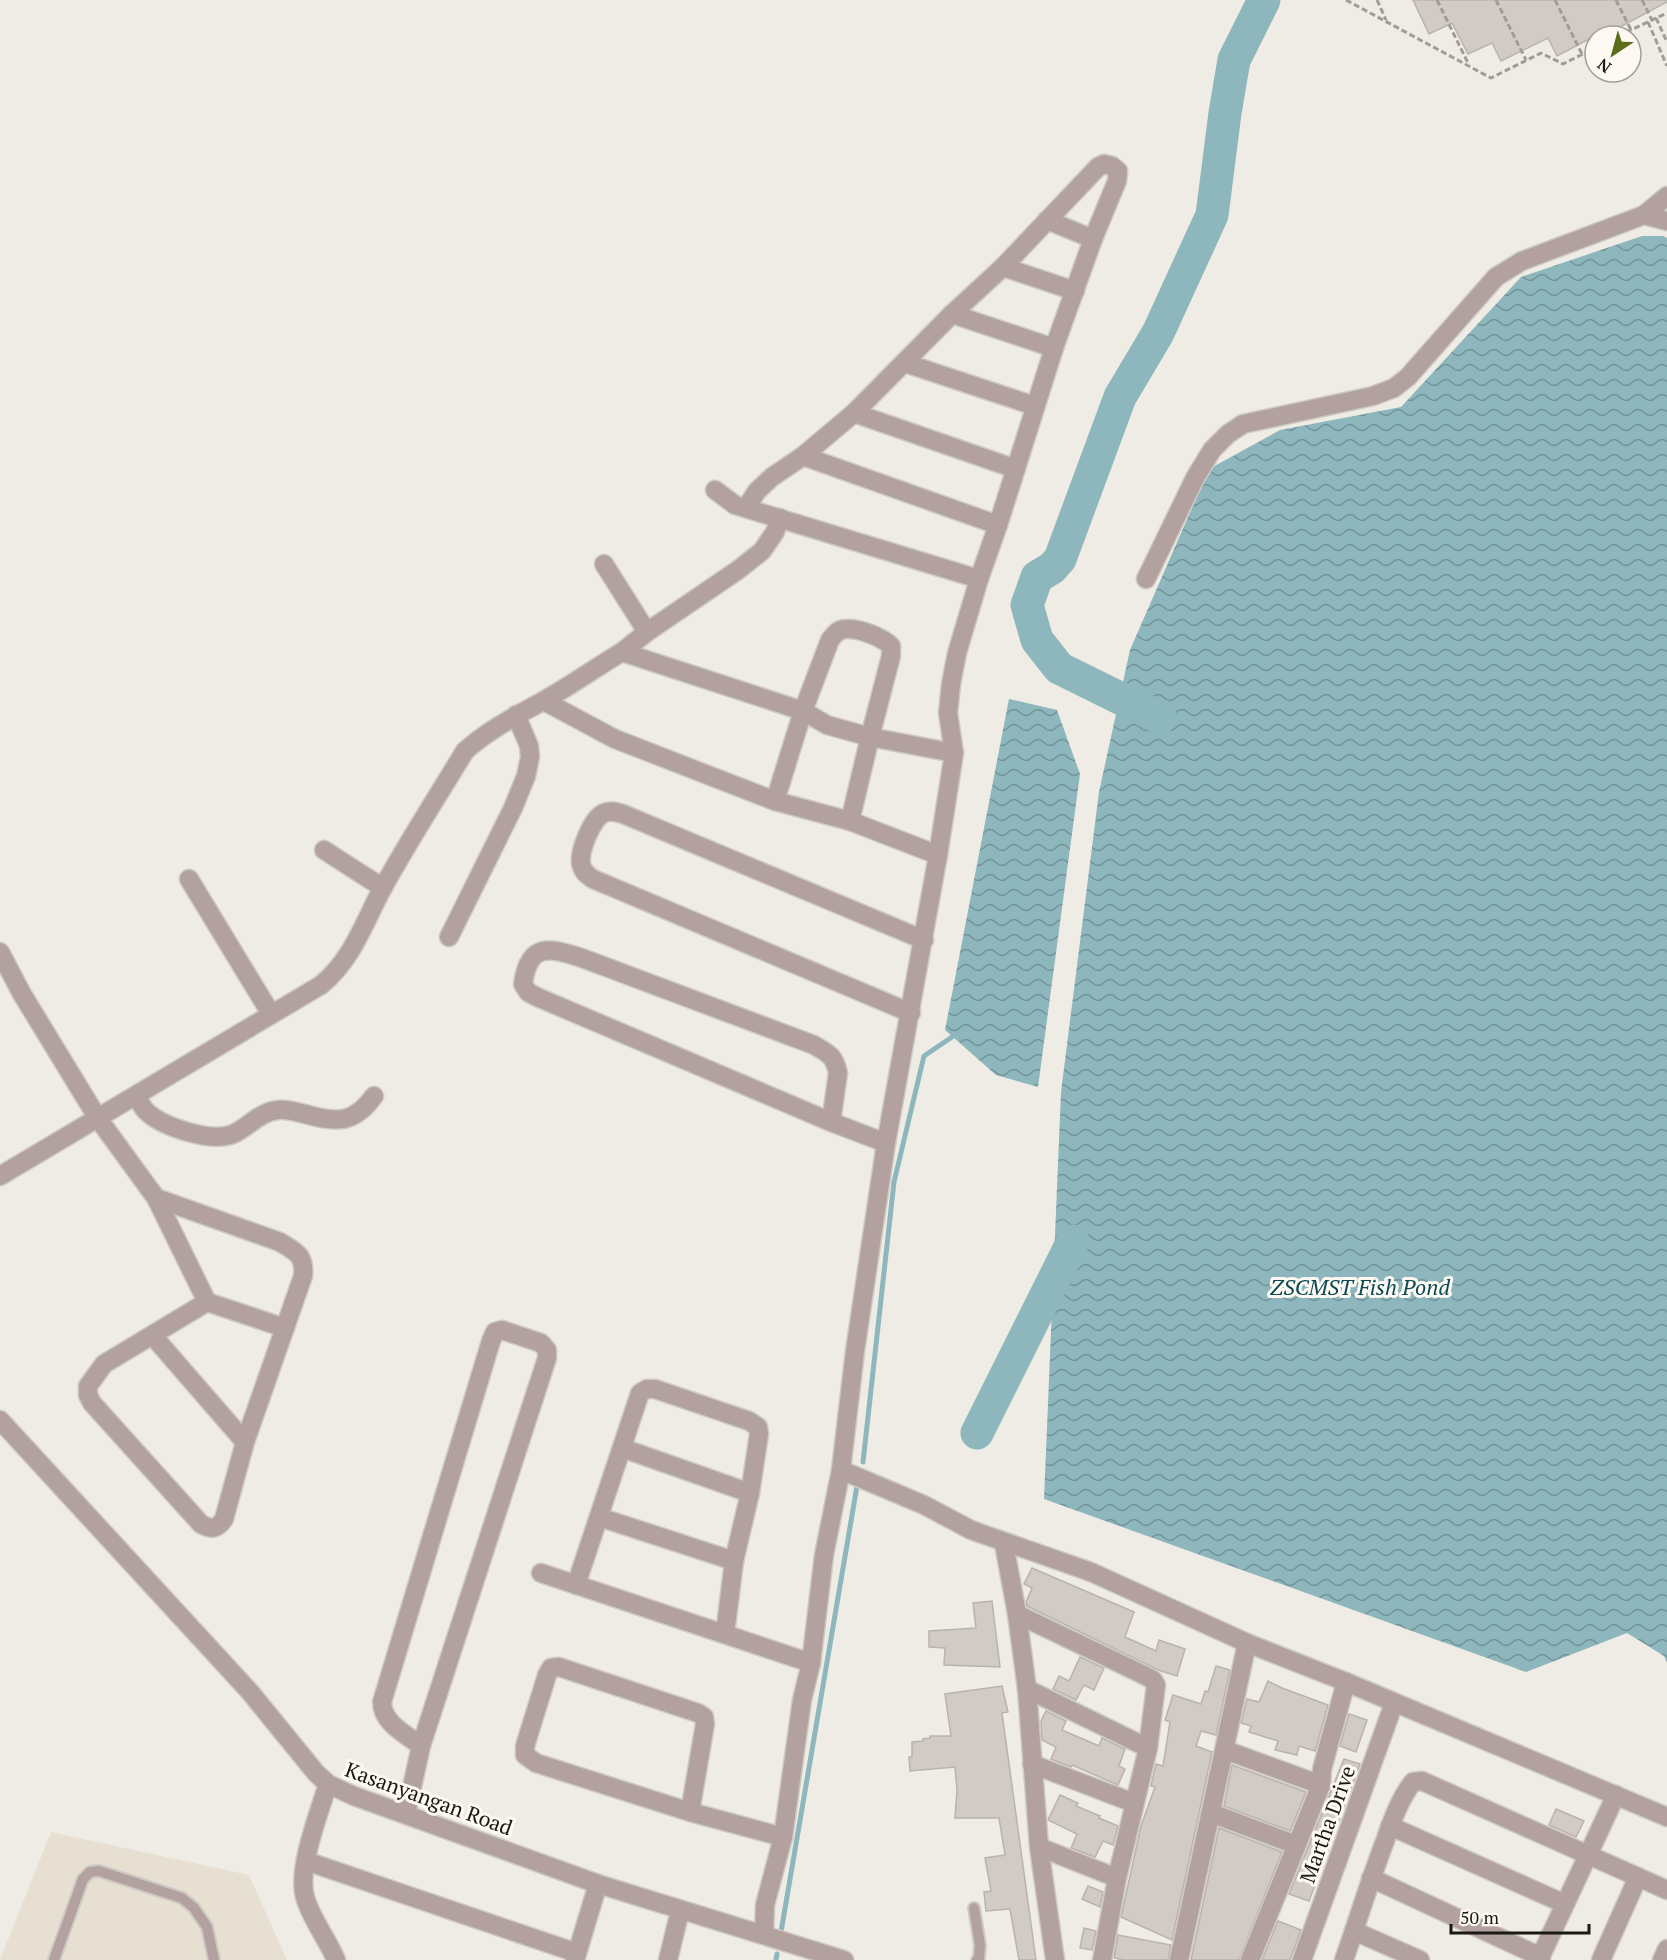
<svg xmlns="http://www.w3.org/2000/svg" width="1667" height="1960" font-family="'PT Serif',serif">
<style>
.built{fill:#e7e0d2}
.water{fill:url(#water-waves)}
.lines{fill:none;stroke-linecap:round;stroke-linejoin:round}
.stream{stroke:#8db7bd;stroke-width:5}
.river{stroke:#8db7bd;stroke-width:33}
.building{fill:#d1cac6;stroke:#b9b3af;stroke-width:1.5}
.service-casing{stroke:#cdcac4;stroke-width:14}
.minor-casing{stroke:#cdcac4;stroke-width:21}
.tertiary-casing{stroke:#cdcac4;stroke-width:21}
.path{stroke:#a09d98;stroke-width:3;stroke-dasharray:6 3;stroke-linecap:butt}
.service{stroke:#b3a1a0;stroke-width:10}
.minor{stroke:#b3a1a0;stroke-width:18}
.tertiary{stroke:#b3a1a0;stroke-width:18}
.labels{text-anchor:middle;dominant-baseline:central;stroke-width:6;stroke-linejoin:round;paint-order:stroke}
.street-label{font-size:21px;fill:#1a1916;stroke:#fdf9f2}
.water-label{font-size:22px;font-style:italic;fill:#0b4b53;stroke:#fdf9f2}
</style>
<defs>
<pattern id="water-waves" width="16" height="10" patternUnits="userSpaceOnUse" patternTransform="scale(1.5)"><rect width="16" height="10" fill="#8db7bd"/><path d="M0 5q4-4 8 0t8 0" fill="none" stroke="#729499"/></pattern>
</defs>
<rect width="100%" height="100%" fill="#efece5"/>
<path class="built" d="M51,1832L249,1875L287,1960H0Z"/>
<g class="water">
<path d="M1642,236H1663L1667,238V1663L1664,1656L1627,1633L1526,1672L1044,1499L1061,1092L1099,792L1130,650L1209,469L1280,430L1401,407L1521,277Z"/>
<path d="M1009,699L1057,710L1080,774L1038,1087L996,1075L945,1030Z"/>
</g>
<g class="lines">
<g class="stream">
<path d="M863,1462L894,1182L924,1056L952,1037"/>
<path d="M781,1932L857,1486"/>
<path d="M776,1960L777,1954"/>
</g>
<g class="river">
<path d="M1160,718L1059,668L1037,640L1027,605L1037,577L1052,568L1060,559L1120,397L1158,333L1212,215L1225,113L1234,60L1264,0"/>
<path d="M977,1433L1073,1241"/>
</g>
</g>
<g class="building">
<path d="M1413,0H1667V2L1620,27L1595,36L1557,56L1548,38L1501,61L1492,43L1468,54L1452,23L1429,34Z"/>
<path d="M1032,1568L1134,1612L1125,1637L1156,1651L1159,1640L1185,1649L1177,1676L1158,1670L1027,1606L1026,1602L1032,1588L1024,1584Z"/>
<path d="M992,1601L1000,1667L944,1665L945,1648L929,1647V1631L976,1628L973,1603Z"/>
<path d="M1080,1657L1104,1668L1094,1690L1084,1685L1076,1700L1053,1689L1059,1676L1069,1681Z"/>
<path d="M1216,1666L1230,1670L1216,1735L1201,1731L1196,1746L1212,1752L1172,1940L1121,1917L1141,1826L1155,1787L1151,1786L1156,1764L1163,1766L1170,1722L1165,1720L1173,1695L1201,1704L1205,1691L1208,1692Z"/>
<path d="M1268,1681L1282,1688L1328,1705L1315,1751L1299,1746L1297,1755L1275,1750L1278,1741L1249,1732L1251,1726L1241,1723L1247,1699L1259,1702Z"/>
<path d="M1002,1686L1008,1712L1002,1713L1036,1960H1019L1010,1909L986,1911L984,1892L991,1891L985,1858L1005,1855L999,1818H955L957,1790L955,1767L910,1771L909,1757H912V1742L923,1741V1739L930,1738V1736H951L945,1694Z"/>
<path d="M1046,1711L1066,1721L1062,1730L1099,1746L1102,1738L1125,1749L1119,1766L1125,1769L1118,1785L1072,1765L1071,1767L1051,1759L1056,1747L1042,1740L1041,1721Z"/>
<path d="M1349,1714L1367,1720L1356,1752L1340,1746Z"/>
<path d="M1344,1759L1360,1764L1309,1901L1289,1894Z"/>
<path d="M1232,1765L1306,1792L1290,1831L1224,1806Z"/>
<path d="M1060,1795L1078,1803L1076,1806L1100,1816L1099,1818L1118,1826L1113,1845L1103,1841L1095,1857L1071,1848L1077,1834L1048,1820Z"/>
<path d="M1556,1809L1584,1821L1576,1837L1549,1825Z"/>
<path d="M1219,1828L1282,1852L1239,1960H1191Z"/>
<path d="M1088,1886L1103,1892L1100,1907L1082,1899Z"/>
<path d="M1278,1921L1301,1930L1290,1960H1262Z"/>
<path d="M1084,1928L1096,1931L1092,1950L1080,1948Z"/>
<path d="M1118,1935L1171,1945L1168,1960H1124L1114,1958Z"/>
</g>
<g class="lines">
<defs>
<g id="service">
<path d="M974,1908L980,1945L979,1958L977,1960"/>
<path d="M54,1960L83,1879L90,1872L99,1871L182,1898L194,1908L207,1927L214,1960"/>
</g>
<g id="minor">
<path d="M1047,220L1093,239"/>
<path d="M1003,267L1075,291"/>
<path d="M952,314L1054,348"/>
<path d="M905,363L1035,406"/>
<path d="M854,413L1016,469"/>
<path d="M803,456L998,525"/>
<path d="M715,490L735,505L979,579"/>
<path d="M746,508L757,491L772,477L803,456L854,413L952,314L1003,267L1098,167L1104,164L1112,166L1118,171L1117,181L1093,239L1054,348L998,525L979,579L957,653L951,684L948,713L954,753L938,855L886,1143L855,1351L841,1470L824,1555L811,1663L802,1700L783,1837L765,1905L764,1934"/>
<path d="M604,564L647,632"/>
<path d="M1146,579L1195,478L1212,450L1228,434L1243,424L1373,396L1394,388L1408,377L1496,277L1522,261L1644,215"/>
<path d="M622,652L647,632L738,570L762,551L775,532L780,518"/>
<path d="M544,701L615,739L775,801L850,821L938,855"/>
<path d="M775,801L803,711L830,640C834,635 838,629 846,629C859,628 882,637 891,646V656L870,737L850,821"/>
<path d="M324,850L383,888"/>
<path d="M189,879L271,1014"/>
<path d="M449,937L513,808L526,776L530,757L529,746L516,715"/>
<path d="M0,952L22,994L97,1117L156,1198L207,1302L285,1328"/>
<path d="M911,1013L593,879C587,875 583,872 581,864C579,851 592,818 604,813C611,810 617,812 623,814L924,940"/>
<path d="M136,1096C139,1100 142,1107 146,1111C162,1127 212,1143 233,1134C249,1127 259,1112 278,1110C287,1109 296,1112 305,1114C336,1123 354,1124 374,1096"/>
<path d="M831,1122L838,1073C834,1055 829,1054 814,1045L582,958C550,948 529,941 523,984L528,992L537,997L831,1122L886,1143"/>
<path d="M0,1176L321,985C352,960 364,923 382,889C408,842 437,797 465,751C488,730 516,716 543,701C570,686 595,668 622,652L803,711L827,725L870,737L954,753"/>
<path d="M156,1198L280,1242C296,1252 305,1255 303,1276L245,1442L224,1519C217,1529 212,1530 201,1524L92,1403L88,1395V1386L104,1364L207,1302"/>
<path d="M153,1336L245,1442"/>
<path d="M0,1420L250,1692L316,1773L328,1784L354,1796L598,1884L844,1960"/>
<path d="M622,1448L750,1493"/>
<path d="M841,1470L924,1505L971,1530L1091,1572L1247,1643L1346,1682L1667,1817"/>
<path d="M599,1517L734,1561"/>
<path d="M1004,1544L1017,1614L1027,1689L1039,1847L1055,1960"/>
<path d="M541,1573L811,1663"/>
<path d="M576,1585L640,1393L647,1389H655L749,1421L758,1427L759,1434L750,1493L734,1561L725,1634"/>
<path d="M1017,1614L1146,1676L1153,1680L1156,1685L1148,1748L1117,1878L1102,1960"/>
<path d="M1027,1689L1148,1748"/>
<path d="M1225,1750L1321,1785"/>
<path d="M1032,1764L1134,1803"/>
<path d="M328,1784C319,1813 297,1869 305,1897C310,1917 328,1940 336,1960"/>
<path d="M690,1812L705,1724L704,1717L698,1713L559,1667L551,1668L547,1675L525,1746V1755L536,1763L690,1812L783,1837"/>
<path d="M1211,1813L1296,1845"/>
<path d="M406,1814L421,1746L547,1358V1350L541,1343L502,1330L495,1332L491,1341L382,1702C382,1723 406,1734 421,1746"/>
<path d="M1390,1826L1565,1904"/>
<path d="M1039,1847L1117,1878"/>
<path d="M306,1861L577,1953"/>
<path d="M1371,1878L1541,1957"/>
<path d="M1354,1931L1420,1960"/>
<path d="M575,1960L598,1884"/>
<path d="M668,1960L680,1911"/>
<path d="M1179,1960L1247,1643"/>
<path d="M1250,1960L1321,1785L1322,1769L1346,1682"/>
<path d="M1302,1960L1394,1703"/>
<path d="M1344,1960C1358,1920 1370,1880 1385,1841C1392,1821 1400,1798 1413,1782L1422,1781L1667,1890"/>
<path d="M1539,1960L1616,1795"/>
<path d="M1601,1960L1638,1877"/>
<path d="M1662,1960L1667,1949"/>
</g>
<g id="tertiary">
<path d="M1644,215L1667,196"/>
<path d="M1644,215L1667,221"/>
</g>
</defs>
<use href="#service" class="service-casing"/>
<use href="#minor" class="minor-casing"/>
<use href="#tertiary" class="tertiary-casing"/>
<g class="path">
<path d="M1346,0L1491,78L1541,53L1563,64L1595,48"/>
<path d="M1377,0L1386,20"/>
<path d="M1437,0L1468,63"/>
<path d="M1496,0L1526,60"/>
<path d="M1555,0L1582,54"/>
<path d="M1616,0L1631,30"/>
<path d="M1642,0L1652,20"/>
<path d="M1656,18L1667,42"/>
<path d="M1648,22L1667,66"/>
<path d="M1618,36L1667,13"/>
</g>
<use href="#service" class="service"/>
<use href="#minor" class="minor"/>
<use href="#tertiary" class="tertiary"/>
</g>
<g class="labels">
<g class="street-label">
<text transform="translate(429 1798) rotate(20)">Kasanyangan Road</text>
<text transform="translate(1327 1824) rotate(-70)">Martha Drive</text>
</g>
<g class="water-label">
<text x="1360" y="1286">ZSCMST Fish Pond</text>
</g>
</g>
<g transform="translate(1613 54) rotate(216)"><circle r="28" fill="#fdf9f2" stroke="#a29f9a" stroke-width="1.5"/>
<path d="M0-4.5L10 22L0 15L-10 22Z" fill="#5b6d1a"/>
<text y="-9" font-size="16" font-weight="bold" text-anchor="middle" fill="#1a1916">N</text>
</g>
<path d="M1451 1924v9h138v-9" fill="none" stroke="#1a1916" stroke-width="3"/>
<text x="1460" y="1924" font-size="18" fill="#1a1916" stroke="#fdf9f2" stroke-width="4.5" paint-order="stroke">50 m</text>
</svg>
